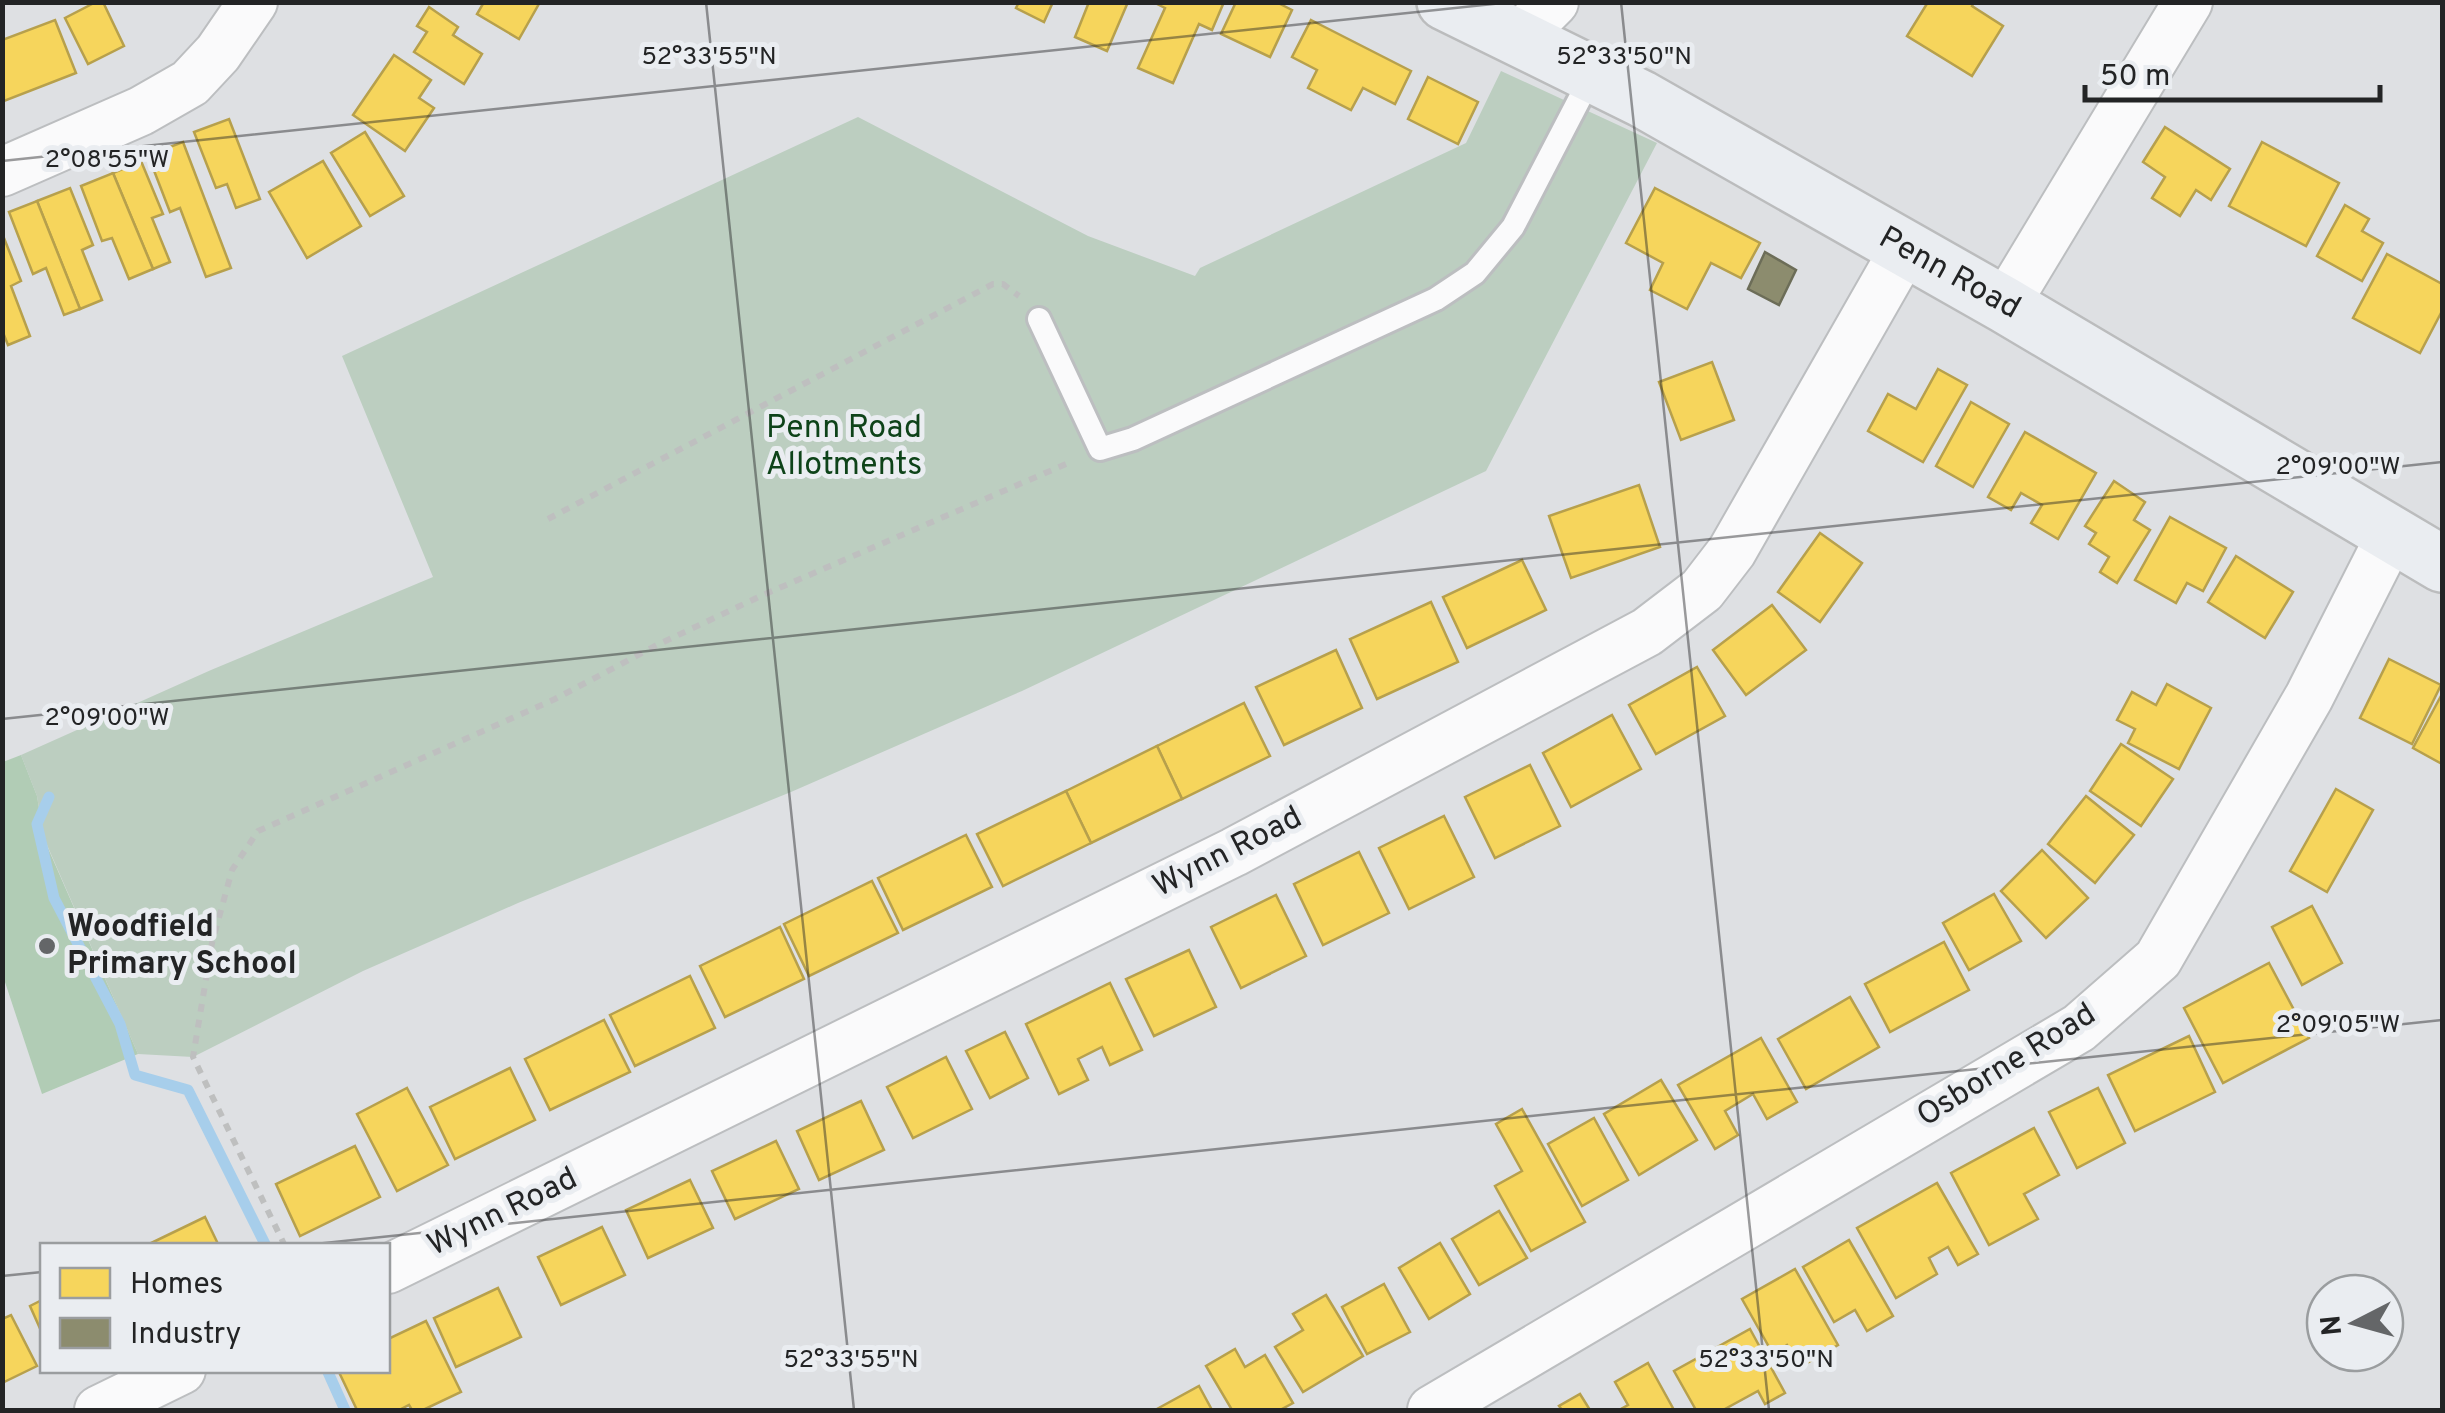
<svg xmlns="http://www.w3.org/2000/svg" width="2445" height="1413" font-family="Overpass,sans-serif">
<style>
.green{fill:#bccec0}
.forest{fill:#b1ccb5}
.homes{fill:#f6d55c;stroke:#b7a04c;stroke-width:2.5}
.industry{fill:#8c8c6e;stroke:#6c6d58;stroke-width:2.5}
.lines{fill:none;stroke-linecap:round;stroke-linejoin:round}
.stream{stroke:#a7ceeb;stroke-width:11}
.lane-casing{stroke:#bcbec0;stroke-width:28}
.street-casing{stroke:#bcbec0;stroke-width:52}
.highway-casing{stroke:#bbbcbd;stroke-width:60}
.path{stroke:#bebfbf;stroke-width:6;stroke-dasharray:8 8;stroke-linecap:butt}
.lane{stroke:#fafafb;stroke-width:22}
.street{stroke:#fafafb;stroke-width:48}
.highway{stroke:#eaedf1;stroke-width:55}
.ticks{fill:none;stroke:#232425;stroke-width:2.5;stroke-opacity:0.45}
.poi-dot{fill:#646668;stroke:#eaedf1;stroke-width:4}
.labels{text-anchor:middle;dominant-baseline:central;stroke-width:10;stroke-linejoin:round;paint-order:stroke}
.street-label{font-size:32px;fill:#232425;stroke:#eaedf1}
.park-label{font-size:32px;fill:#0e4319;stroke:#eaedf1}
.poi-label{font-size:32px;font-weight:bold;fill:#232425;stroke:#eaedf1;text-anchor:start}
.ticks-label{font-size:25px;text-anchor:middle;fill:#232425;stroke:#eaedf1;stroke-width:10;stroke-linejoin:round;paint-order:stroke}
</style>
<rect width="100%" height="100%" fill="#dee0e3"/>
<path class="green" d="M1501,71L1657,143L1486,471L1022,691L791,792L518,903L363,971L193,1057L138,1054L44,838L37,796L21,755L211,670L433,577L342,356L858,117L1088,236L1195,276L1200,268L1466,143Z"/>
<path class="forest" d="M21,755L37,796L44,839L138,1054L42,1094L3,976V762Z"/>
<g class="homes">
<path d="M96,2H103L124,46L88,64L65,18Z"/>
<path d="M484,2H540L519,39L477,14Z"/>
<path d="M1019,2H1053L1044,22L1016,8Z"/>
<path d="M1089,2H1128L1107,51L1075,37Z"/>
<path d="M1153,2H1224L1212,30L1199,24L1173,83L1138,68L1165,8Z"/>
<path d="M1236,2H1276L1292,10L1270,57L1221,34Z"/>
<path d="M1928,2H1974L1972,6L2003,26L1972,76L1907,36Z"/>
<path d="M429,7L458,27L453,35L482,54L464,84L414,52L427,32L417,26Z"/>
<path d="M55,20L76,73L4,101L2,40Z"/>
<path d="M1311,20L1411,71L1395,104L1363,88L1351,110L1308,88L1317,70L1292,57Z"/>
<path d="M394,55L431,80L419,98L434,108L405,151L353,115Z"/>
<path d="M1428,77L1478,102L1458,144L1408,119Z"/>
<path d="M229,119L260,199L236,208L227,184L216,188L194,132Z"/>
<path d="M2165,127L2230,169L2211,200L2196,190L2180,216L2152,198L2165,177L2143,162Z"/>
<path d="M365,132L404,196L370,216L331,153Z"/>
<path d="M183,142L231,268L206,277L180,208L170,212L148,155Z"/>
<path d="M2262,142L2339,183L2306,246L2229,206Z"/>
<path d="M141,161L163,214L152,218L170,262L153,269L113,173Z"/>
<path d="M323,161L361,226L307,258L269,192Z"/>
<path d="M113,173L153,269L129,279L112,238L102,241L81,186Z"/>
<path d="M70,188L93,245L82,250L102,300L80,309L37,201Z"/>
<path d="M1655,188L1760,243L1741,278L1711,263L1687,309L1650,290L1663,263L1626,243Z"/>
<path d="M37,201L80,309L64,315L46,268L33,274L9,212Z"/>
<path d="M2345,205L2369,219L2362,231L2383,243L2362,281L2317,256Z"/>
<path d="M2,233L21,281L11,286L30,336L8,345L2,330Z"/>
<path d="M2387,254L2442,284V311L2420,353L2353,318Z"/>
<path d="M1712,362L1734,420L1681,440L1659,382Z"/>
<path d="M1938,369L1967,385L1923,462L1868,431L1888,394L1916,409Z"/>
<path d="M1971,402L2009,424L1973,487L1936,466Z"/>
<path d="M2025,432L2096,473L2058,539L2031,523L2042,505L2021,493L2011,510L1988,497Z"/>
<path d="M2114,481L2145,502L2134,520L2150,530L2117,583L2100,572L2109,557L2089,544L2096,533L2085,526Z"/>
<path d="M1639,485L1660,547L1571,578L1549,516Z"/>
<path d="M2170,517L2226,548L2203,591L2187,583L2176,603L2135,580Z"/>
<path d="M1820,533L1862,563L1820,622L1778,592Z"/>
<path d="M2236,556L2293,592L2265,638L2208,602Z"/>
<path d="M1522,560L1546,610L1467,648L1443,597Z"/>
<path d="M1431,602L1458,662L1377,699L1350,639Z"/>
<path d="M1772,605L1806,650L1746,695L1713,650Z"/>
<path d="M1336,650L1362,708L1284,745L1256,687Z"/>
<path d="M2389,659L2441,685L2412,744L2360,718Z"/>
<path d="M1697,667L1725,716L1656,754L1629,705Z"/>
<path d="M2167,684L2211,708L2179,769L2128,743L2135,729L2117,720L2132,692L2156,705Z"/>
<path d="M2442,694V764L2413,748Z"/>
<path d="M1244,703L1270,756L1182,799L1157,746Z"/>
<path d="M1612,715L1641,769L1571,807L1543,753Z"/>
<path d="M2121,744L2173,779L2141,826L2090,791Z"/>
<path d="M1157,746L1182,799L1091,843L1066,791Z"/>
<path d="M1530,765L1560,826L1495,858L1465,797Z"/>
<path d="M2336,789L2373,810L2327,892L2290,871Z"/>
<path d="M1066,791L1091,843L1003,886L977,834Z"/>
<path d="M2086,796L2134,835L2095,883L2048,844Z"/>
<path d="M1444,816L1474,877L1409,909L1379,848Z"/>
<path d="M966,835L992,887L903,930L878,878Z"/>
<path d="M2042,850L2088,898L2046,938L2001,891Z"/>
<path d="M1359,852L1389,913L1323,945L1294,884Z"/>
<path d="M872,881L898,933L809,976L784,924Z"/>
<path d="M1994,894L2021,941L1969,970L1943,923Z"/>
<path d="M1276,895L1306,956L1241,988L1211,927Z"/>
<path d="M2312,906L2342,963L2302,985L2272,927Z"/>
<path d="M780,927L804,979L725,1017L700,966Z"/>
<path d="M1944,942L1969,990L1890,1032L1865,984Z"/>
<path d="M1189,950L1216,1007L1154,1036L1126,979Z"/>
<path d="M2269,963L2309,1038L2223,1083L2184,1008Z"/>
<path d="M690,976L715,1028L635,1066L610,1015Z"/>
<path d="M1110,983L1142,1050L1110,1065L1102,1047L1078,1059L1088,1080L1059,1094L1026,1024Z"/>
<path d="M1850,997L1879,1047L1806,1089L1778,1039Z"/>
<path d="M604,1020L630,1072L550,1110L525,1059Z"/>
<path d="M1005,1032L1028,1078L990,1098L966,1051Z"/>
<path d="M2189,1036L2215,1092L2135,1131L2108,1075Z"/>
<path d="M1761,1038L1797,1102L1767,1119L1753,1094L1725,1111L1738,1135L1715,1149L1678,1085Z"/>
<path d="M946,1057L972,1109L913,1138L887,1087Z"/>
<path d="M510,1068L535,1120L455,1159L430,1107Z"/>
<path d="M1661,1080L1697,1140L1639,1175L1604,1114Z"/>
<path d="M407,1088L448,1165L397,1191L357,1114Z"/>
<path d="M2098,1088L2125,1143L2077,1168L2049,1112Z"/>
<path d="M861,1101L884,1150L819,1180L797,1131Z"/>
<path d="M1522,1109L1585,1222L1531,1251L1495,1186L1522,1171L1496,1124Z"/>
<path d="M1594,1118L1628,1180L1582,1206L1548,1144Z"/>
<path d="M2034,1128L2059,1175L2024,1194L2038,1219L1989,1245L1951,1173Z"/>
<path d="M776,1141L799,1189L735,1219L712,1171Z"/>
<path d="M355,1146L380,1197L300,1236L276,1184Z"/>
<path d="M690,1180L713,1228L648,1258L626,1210Z"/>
<path d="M1937,1183L1978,1254L1958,1265L1948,1247L1929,1258L1937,1274L1896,1298L1857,1228Z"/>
<path d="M1499,1211L1527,1258L1479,1285L1452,1239Z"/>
<path d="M205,1217L219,1246H145Z"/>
<path d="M602,1227L625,1275L561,1305L538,1257Z"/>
<path d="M1849,1240L1893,1316L1867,1331L1855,1310L1834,1322L1803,1267Z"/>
<path d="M1440,1243L1470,1294L1429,1319L1399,1268Z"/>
<path d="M1795,1269L1838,1345L1800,1367L1787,1345L1773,1354L1742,1299Z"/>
<path d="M1384,1284L1410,1332L1367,1354L1342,1307Z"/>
<path d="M498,1288L521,1337L456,1367L434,1318Z"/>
<path d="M1326,1295L1363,1356L1303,1392L1275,1347L1303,1330L1293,1314Z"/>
<path d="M42,1300V1333L30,1306Z"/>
<path d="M11,1315L37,1366L2,1383V1319Z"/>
<path d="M426,1321L461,1392L423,1410H412L409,1405L399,1410H357L338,1370H388V1339Z"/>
<path d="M1750,1329L1785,1393L1765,1404L1758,1391L1723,1410H1696L1674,1371Z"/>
<path d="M1235,1349L1245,1367L1265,1355L1293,1403L1280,1410H1232L1206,1366Z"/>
<path d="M1648,1363L1674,1410H1619L1628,1405L1615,1382Z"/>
<path d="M1199,1386L1212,1410H1155Z"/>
<path d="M1580,1394L1590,1410H1562L1559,1406Z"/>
</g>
<path class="industry" d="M1765,252L1796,270L1779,305L1748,289Z"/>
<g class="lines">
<g class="stream">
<path d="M49,797L37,824L54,898L120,1024L135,1075L188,1090L266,1246"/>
<path d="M327,1370L345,1410"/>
</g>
<defs>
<path id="lane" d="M1039,319L1100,449L1133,439L1436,299L1475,273L1513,227L1592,75"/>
<g id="street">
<path d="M1518,38L1554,2"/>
<path d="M2,172L141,111L190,83L218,53L253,2"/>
<path d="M2005,305L2188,2"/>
<path d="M388,1269L1234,852L1647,632L1702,590L1732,551L1904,250"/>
<path d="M99,1410L181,1370"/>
<path d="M1432,1410L2079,1028L2158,959L2309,697L2391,535"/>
</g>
<path id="highway" d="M1445,2L1642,99L2005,305L2442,564"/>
</defs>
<use href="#lane" class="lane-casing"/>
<use href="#street" class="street-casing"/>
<use href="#highway" class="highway-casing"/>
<g class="path">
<path d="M548,519L993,284H1003L1019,296"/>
<path d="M285,1246L193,1057L212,943L232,870L258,831L555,699L655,646L763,595L1073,461"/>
</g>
<use href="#lane" class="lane"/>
<use href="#street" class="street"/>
<use href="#highway" class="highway"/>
</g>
<path class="ticks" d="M706,2L854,1410M1621,2L1769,1410M2,161L1512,2M2,719L2442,462M296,1246L2442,1020M2,1276L42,1272"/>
<circle class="poi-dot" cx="47" cy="946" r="10"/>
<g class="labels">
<g class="street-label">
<text transform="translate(1949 274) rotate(29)">Penn Road</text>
<text transform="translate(1228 853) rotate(-27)">Wynn Road</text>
<text transform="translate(2007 1066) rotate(-32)">Osborne Road</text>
<text transform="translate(503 1213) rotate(-26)">Wynn Road</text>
</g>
<g class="park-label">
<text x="844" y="429">Penn Road<tspan x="844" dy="37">Allotments</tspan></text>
</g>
<g class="poi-label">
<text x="67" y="928">Woodfield<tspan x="67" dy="37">Primary School</tspan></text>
</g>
</g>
<g class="ticks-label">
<text x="709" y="64">52°33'55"N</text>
<text x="1624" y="64">52°33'50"N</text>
<text x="107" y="167">2°08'55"W</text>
<text x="2338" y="474">2°09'00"W</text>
<text x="107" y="725">2°09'00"W</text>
<text x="2338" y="1032">2°09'05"W</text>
<text x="851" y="1367">52°33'55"N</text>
<text x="1766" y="1367">52°33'50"N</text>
</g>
<rect width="2445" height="1413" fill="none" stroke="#232425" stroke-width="10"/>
<rect x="40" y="1243" width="350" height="130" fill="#eaedf1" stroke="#9a9d9f" stroke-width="2.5"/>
<rect x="60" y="1268" width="50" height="30" fill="#f6d55c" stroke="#9a9d9f" stroke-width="2.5"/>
<text x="130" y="1293" font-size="30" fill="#232425">Homes</text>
<rect x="60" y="1318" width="50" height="30" fill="#8c8c6e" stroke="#9a9d9f" stroke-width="2.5"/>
<text x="130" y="1343" font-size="30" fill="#232425">Industry</text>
<g transform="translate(2355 1323) rotate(264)"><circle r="48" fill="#eaedf1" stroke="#9a9d9f" stroke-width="2.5"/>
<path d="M0-8L18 38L0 25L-18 38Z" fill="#646668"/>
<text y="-15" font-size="28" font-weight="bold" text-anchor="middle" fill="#232425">N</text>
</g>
<path d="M2085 85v15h295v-15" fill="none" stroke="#232425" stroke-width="5"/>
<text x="2100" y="85" font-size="30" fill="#232425" stroke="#eaedf1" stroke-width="8" paint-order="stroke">50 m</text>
</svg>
